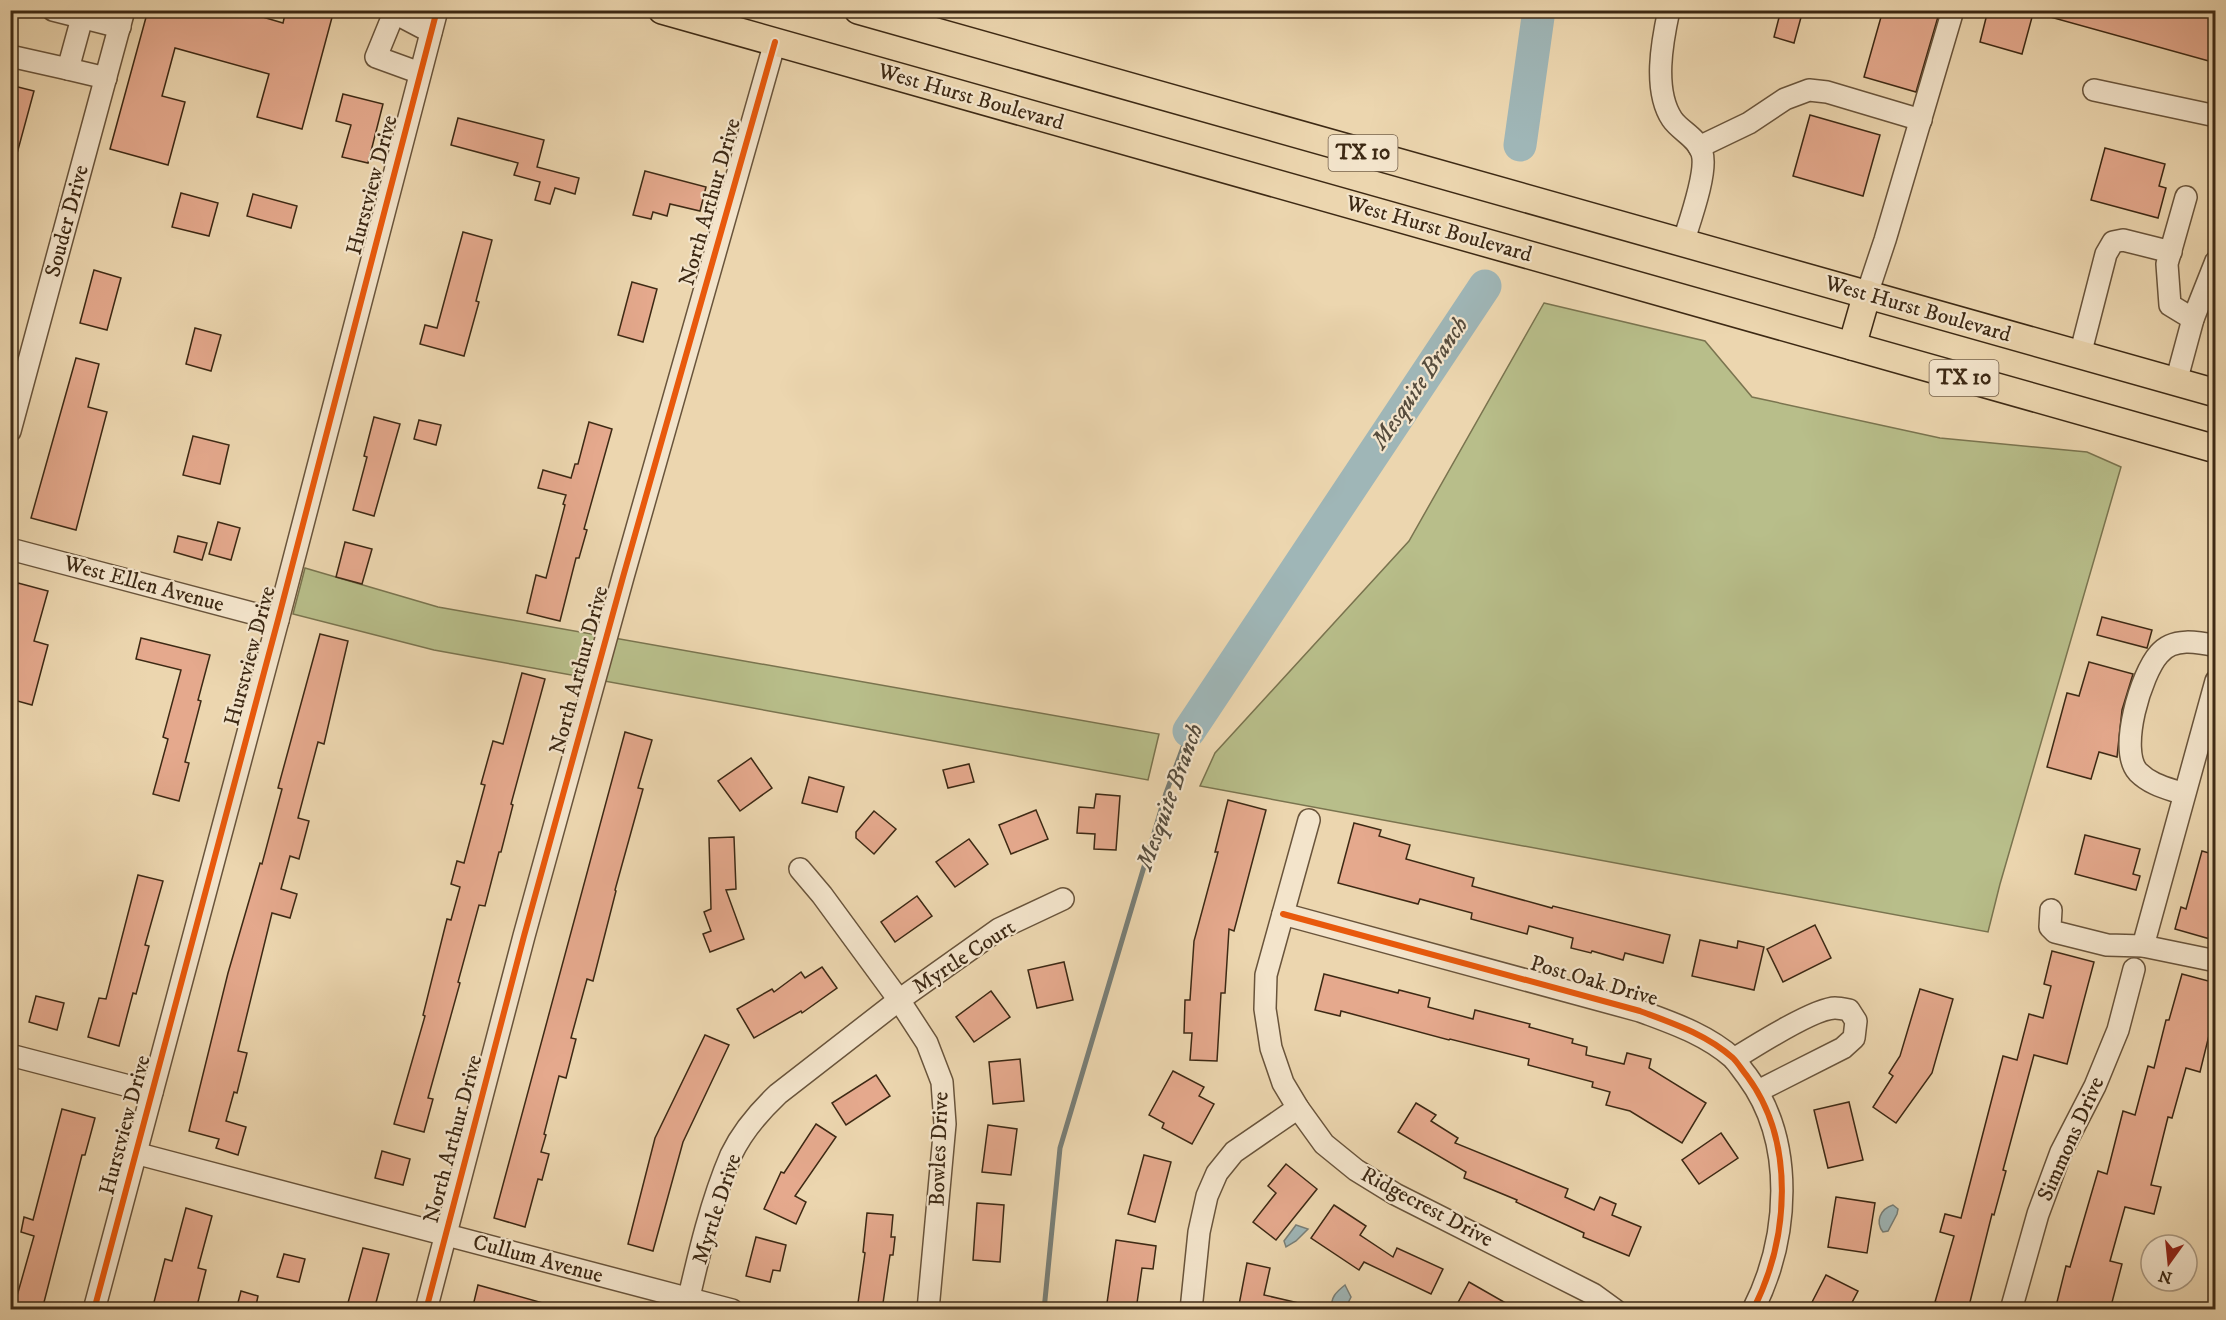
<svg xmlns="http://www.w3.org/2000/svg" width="2226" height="1320" font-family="'IM FELL DW Pica',serif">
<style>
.green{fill:#b8be8a;stroke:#7a744f;stroke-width:1.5}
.water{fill:#9fb6b7;stroke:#787e76;stroke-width:1.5}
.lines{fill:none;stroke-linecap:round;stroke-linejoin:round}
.stream{stroke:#787e76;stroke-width:5}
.river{stroke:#9fb6b7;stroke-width:33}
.building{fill:#e5a98d;stroke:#3d2914;stroke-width:1.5}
.minor-casing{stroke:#69543b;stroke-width:24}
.major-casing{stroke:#3d2914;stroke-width:30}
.minor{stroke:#f3e4cb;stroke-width:21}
.major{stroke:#ecd6af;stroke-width:27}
.cycleway-casing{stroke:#f3e4cb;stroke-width:10}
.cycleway{stroke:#e8590c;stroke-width:6}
.labels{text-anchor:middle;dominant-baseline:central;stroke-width:4.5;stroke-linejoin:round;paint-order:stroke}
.shield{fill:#f3e4cb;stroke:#74614b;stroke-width:1.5}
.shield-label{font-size:21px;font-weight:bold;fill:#3d2914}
.street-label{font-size:22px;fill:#3d2914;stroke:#f3e4cb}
.water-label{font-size:24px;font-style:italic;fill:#564c3d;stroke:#f3e4cb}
</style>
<rect width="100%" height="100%" fill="#ecd6af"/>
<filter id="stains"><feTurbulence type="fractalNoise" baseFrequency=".00333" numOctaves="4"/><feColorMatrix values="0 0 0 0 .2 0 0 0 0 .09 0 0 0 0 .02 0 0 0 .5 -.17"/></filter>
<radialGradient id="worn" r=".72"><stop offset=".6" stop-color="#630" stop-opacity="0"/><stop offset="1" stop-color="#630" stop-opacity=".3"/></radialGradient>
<g class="green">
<path d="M1544,303L1705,341L1752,397L1940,438L2087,452L2121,467L2000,884L1988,932L1200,786L1215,753L1409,541Z"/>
<path d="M305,568L438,607L1159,734L1148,780L434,650L293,614Z"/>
</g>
<g class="water">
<path d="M1893,1205L1898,1209L1897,1214L1888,1231L1883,1232C1875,1222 1880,1209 1893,1205Z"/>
<path d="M1296,1225L1308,1229L1296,1241L1286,1247L1284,1241Z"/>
<path d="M1345,1285L1351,1297L1345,1309H1332C1330,1298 1336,1292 1345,1285Z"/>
</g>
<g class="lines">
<path class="stream" d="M1044,1310L1060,1148L1166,793L1189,731"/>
<g class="river">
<path d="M1520,145L1539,10"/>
<path d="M1189,731L1485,286"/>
</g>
</g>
<g class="building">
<path d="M148,10H239L283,23L286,10H334L302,129L257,117L269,74L175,48L162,96L185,102L168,165L110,149Z"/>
<path d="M1781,10H1803L1794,43L1774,37Z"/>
<path d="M1883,10H1940L1916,92L1864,77Z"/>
<path d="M1988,10H2034L2022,54L1980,42Z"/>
<path d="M2044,10H2216V63L2043,15Z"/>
<path d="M10,85L34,91L15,161L10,160Z"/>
<path d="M343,94L383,104L368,163L342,157L351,125L336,121Z"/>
<path d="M1810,115L1880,135L1863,196L1793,176Z"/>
<path d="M458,118L544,140L537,167L579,178L575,194L555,188L550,204L535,200L540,182L514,175L518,163L451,145Z"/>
<path d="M2105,148L2165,164L2159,186L2166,188L2158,218L2091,200Z"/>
<path d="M645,171L706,187L700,211L670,204L667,216L653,212L651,219L633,215Z"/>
<path d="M181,193L218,203L209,236L172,227Z"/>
<path d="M253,194L297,206L291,228L247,216Z"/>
<path d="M463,232L492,240L476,301L479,302L464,356L420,344L425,325L437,328Z"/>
<path d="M94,270L121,278L107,330L80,323Z"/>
<path d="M632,282L657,289L643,342L618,335Z"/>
<path d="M195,328L221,335L211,371L186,364Z"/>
<path d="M76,358L99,364L88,407L107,412L76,530L31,518Z"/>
<path d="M374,417L400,424L374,516L353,510L367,457L364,456Z"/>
<path d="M419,420L441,425L436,445L414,439Z"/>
<path d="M589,422L612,429L584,529L587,530L579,558H576L560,621L527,613L536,575L546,578L565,505L563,504L566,495L538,488L543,470L571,478L575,464H578Z"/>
<path d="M193,436L229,445L220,484L183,475Z"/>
<path d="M218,522L240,528L231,560L209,554Z"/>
<path d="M178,536L207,543L202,560L174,552Z"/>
<path d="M345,542L372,549L362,584L336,577Z"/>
<path d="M18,583L48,591L34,641L48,645L32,705L10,699V610Z"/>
<path d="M2102,617L2152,630L2147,648L2097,635Z"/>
<path d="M320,634L348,641L324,744L318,742L298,818L309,821L299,859L290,856L281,889L297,894L290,918L272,913L238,1051L247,1053L237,1093L234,1092L226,1121L246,1127L238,1155L216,1148L219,1139L189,1131L228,973L260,863L262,864L282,789L278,788Z"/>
<path d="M141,638L210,655L198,700L201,701L185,762L189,763L179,801L153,794L168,739L163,737L181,670L136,659Z"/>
<path d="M2089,662L2133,674L2122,710L2117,757L2099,752L2091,779L2047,767L2067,693L2079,696Z"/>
<path d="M522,673L545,679L511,804L513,805L501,852H499L485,906L479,905L458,982L460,983L428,1098L433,1099L424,1132L394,1124L425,1016L423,1015L447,919L451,920L460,887L451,884L457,861L464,863L485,785L481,784L493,741L503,744Z"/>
<path d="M625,732L652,740L638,788L643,789L615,890L616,891L593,981L587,979L571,1038L576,1039L566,1078L559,1076L544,1134L546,1135L541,1152L549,1154L542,1180L538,1179L525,1227L494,1218Z"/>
<path d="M751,758L772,788L740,811L718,781Z"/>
<path d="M969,764L974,782L948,788L943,770Z"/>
<path d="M809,777L844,787L837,812L802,803Z"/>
<path d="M1096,794L1120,796L1116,850L1094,849L1095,834L1077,833L1079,807L1094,808Z"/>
<path d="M1228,800L1266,810L1234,931L1229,929L1225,993H1221L1217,1061L1190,1060L1192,1033H1184L1185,1000H1190L1194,941L1218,852H1215Z"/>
<path d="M1036,810L1048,839L1011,854L999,825Z"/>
<path d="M874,811L896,829L874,854L856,838V832Z"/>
<path d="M1354,823L1381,830L1379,836L1410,845L1406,859L1474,878L1472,886L1552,908L1553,906L1670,935L1663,963L1625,953L1623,960L1592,951L1591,953L1571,948L1573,938L1529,926L1527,934L1471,919L1472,913L1420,899L1418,904L1338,883Z"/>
<path d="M2085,835L2140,849L2133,874L2140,876L2136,890L2075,874Z"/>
<path d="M734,837L736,889L726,890L744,939L710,952L703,934L711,931L704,912L711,909L709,838Z"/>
<path d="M969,839L988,864L955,887L936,862Z"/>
<path d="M2202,851L2216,855V919L2210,939L2175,929L2181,907L2186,909Z"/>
<path d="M138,875L163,881L145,945L149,946L136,994L133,993L119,1046L88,1037L99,998L106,999Z"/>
<path d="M917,896L932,916L895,942L881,922Z"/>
<path d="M1815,925L1831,958L1783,982L1767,949Z"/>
<path d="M1700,940L1737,948L1738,941L1764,947L1754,990L1692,976Z"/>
<path d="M2052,951L2094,962L2067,1064L2034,1055L2003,1170L2006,1171L1994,1215L1992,1214L1968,1310H1942L1944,1304L1935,1302L1954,1236L1940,1232L1945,1214L1961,1218L2003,1056L2017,1060L2029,1014L2043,1018L2051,986L2044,984Z"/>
<path d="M1064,962L1073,1000L1037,1008L1028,970Z"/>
<path d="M822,967L837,988L802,1013L801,1011L754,1038L737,1009L772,989L774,992L801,972L805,978Z"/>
<path d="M1324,974L1398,993L1399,990L1430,998L1428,1007L1473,1019L1475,1010L1530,1024L1529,1027L1573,1039L1572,1043L1587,1047L1586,1055L1624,1064L1627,1053L1651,1059L1649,1068L1706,1103L1682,1143L1630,1111L1606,1105L1610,1092L1592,1087L1593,1082L1528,1065L1529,1059L1450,1039L1449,1040L1341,1011L1340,1016L1315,1010Z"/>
<path d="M2182,974L2216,983V1025L2212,1023L2200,1072L2186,1068L2172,1118L2168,1117L2151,1185L2161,1187L2154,1214L2125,1207L2110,1261L2122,1264L2110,1310H2055L2066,1266L2070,1267L2098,1171L2107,1174L2123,1111L2135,1115L2148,1066L2154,1068L2166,1020H2169Z"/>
<path d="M1920,989L1953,999L1932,1073L1896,1123L1873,1107L1893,1076L1889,1073L1900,1056Z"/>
<path d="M991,991L1010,1017L974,1042L956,1017Z"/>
<path d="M36,996L64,1003L57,1030L29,1022Z"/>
<path d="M705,1035L729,1045L683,1142L653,1251L628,1244L655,1138Z"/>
<path d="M1020,1059L1024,1101L993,1104L989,1062Z"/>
<path d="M1173,1071L1204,1087L1199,1096L1214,1104L1192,1144L1162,1128L1164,1123L1149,1115Z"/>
<path d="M876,1075L890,1096L846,1125L832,1103Z"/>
<path d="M1849,1102L1863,1160L1828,1168L1814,1110Z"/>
<path d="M1416,1103L1436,1115L1431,1121L1458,1138L1455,1143L1568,1189L1565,1197L1594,1210L1600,1197L1616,1204L1612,1215L1641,1227L1629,1256L1583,1237L1584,1233L1516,1202L1517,1200L1464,1178L1466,1172L1398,1132Z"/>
<path d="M62,1109L95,1118L85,1155H82L42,1310H13L34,1236L21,1232L24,1217L33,1220Z"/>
<path d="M816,1124L836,1137L795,1196L806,1202L796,1224L764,1209L781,1172L784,1173Z"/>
<path d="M988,1125L1017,1129L1011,1175L982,1172Z"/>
<path d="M1721,1133L1738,1158L1699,1184L1682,1160Z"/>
<path d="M382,1151L410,1159L403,1185L375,1178Z"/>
<path d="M1144,1155L1171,1162L1155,1222L1128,1214Z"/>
<path d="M1286,1164L1317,1189L1276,1240L1253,1222L1276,1193L1268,1186Z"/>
<path d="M1836,1197L1875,1203L1867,1253L1828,1247Z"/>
<path d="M977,1203L1004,1205L1000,1262L973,1260Z"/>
<path d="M1334,1205L1366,1226L1360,1235L1393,1257L1397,1248L1443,1269L1431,1294L1364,1262L1359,1270L1311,1238Z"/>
<path d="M186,1208L212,1216L198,1268L206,1270L196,1310H152L165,1259L172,1261Z"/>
<path d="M867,1213L893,1215L891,1237H895L893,1255H890L882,1310H857L865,1253L863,1252Z"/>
<path d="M756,1237L786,1245L780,1271L773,1270L770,1282L746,1276Z"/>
<path d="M1116,1240L1156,1246L1153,1269L1142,1268L1136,1310H1106Z"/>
<path d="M363,1248L389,1254L374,1310H346Z"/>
<path d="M284,1254L305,1259L299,1282L277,1277Z"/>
<path d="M1247,1263L1270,1268L1264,1295L1299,1303V1310H1238Z"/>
<path d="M1826,1275L1858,1291L1848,1310H1808Z"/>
<path d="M1469,1282L1518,1310H1454Z"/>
<path d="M478,1285L550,1305L549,1310H472Z"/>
<path d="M241,1291L258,1296L255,1310H236Z"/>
</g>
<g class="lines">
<defs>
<g id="minor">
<path d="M53,10L120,27"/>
<path d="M389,10L431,32"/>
<path d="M1669,10C1662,42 1653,90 1672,119C1680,131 1697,137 1702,153C1708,172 1689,223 1683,243"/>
<path d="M394,13L376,57L420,73"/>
<path d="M10,56L68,69L82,18"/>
<path d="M68,69L106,78"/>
<path d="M2094,90L2216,116"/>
<path d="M1699,147L1749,123L1785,99L1809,90L1827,92L1921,120"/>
<path d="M2186,197L2167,264L2170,305L2193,319"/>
<path d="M1867,294L1885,240L1953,10"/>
<path d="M2080,355L2106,254L2113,242L2123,240L2171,252"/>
<path d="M2176,382L2193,319L2216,261"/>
<path d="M10,431L124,10"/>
<path d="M10,549L278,620"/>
<path d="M2184,794C2167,788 2151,785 2138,772C2118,750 2141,674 2159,654C2173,637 2198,642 2216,646"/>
<path d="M1309,820L1266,975L1265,1009L1271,1048L1283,1083L1298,1108L1324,1144L1356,1170L1395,1194L1593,1294L1615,1310"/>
<path d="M800,869L822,895L899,1000L927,1043L942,1082L945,1124L928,1310"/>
<path d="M2051,910L2050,927L2055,932L2107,945L2143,946L2216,961"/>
<path d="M1283,914L1640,1011C1672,1023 1706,1034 1733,1058C1738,1063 1742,1070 1747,1076C1796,1142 1789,1239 1753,1310"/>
<path d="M2143,946L2216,681"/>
<path d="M10,1055L152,1092"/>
<path d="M1734,1059C1753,1047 1815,1008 1835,1008C1839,1008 1844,1009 1849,1010L1856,1021L1854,1038L1843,1048L1758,1091"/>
<path d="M135,1153L732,1310"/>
<path d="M94,1310L278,620L437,10"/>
<path d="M426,1310L524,936L623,577L775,42"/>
<path d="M686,1310C698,1258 710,1204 731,1155C742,1132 760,1111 778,1094L899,1000L999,929L1063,899"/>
<path d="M1191,1310L1199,1232L1207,1196L1217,1173L1234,1152L1298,1108"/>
<path d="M2011,1310L2038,1214L2061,1152L2095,1086L2118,1030L2134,969"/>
</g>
<g id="major">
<path d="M662,10L2216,449"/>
<path d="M858,10L2216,393"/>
<path d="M1852,346L1867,294"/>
</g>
</defs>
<use href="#minor" class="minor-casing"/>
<use href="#major" class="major-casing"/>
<use href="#minor" class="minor"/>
<use href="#major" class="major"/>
<defs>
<g id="cycleway">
<path d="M1283,914L1640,1011C1672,1023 1706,1034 1733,1058C1738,1063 1742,1070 1747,1076C1796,1142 1789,1239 1753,1310"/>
<path d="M94,1310L278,620L437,10"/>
<path d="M426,1310L524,936L623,577L775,42"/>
</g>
</defs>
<use href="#cycleway" class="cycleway-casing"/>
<use href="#cycleway" class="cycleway"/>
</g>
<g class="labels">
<g class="shield">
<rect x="1328.5" y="135" width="69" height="36" rx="4.5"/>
<rect x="1929.5" y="360" width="69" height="36" rx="4.5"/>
</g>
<g class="shield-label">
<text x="1363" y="153">TX 10</text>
<text x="1964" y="378">TX 10</text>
</g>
<g class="street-label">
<text transform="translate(971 97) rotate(16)">West Hurst Boulevard</text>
<text transform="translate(372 185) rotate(-75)">Hurstview Drive</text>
<text transform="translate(710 202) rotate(-74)">North Arthur Drive</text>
<text transform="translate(67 221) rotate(-75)">Souder Drive</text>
<text transform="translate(1439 229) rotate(16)">West Hurst Boulevard</text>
<text transform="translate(1918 309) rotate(16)">West Hurst Boulevard</text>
<text transform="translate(144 584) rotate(15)">West Ellen Avenue</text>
<text transform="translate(250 656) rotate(-75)">Hurstview Drive</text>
<text transform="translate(579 670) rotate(-75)">North Arthur Drive</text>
<text transform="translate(964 957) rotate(-33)">Myrtle Court</text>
<text transform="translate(1594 981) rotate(16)">Post Oak Drive</text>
<text transform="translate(125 1125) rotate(-75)">Hurstview Drive</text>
<text transform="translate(453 1139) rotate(-75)">North Arthur Drive</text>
<text transform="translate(2071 1139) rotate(-66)">Simmons Drive</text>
<text transform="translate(939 1149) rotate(-88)">Bowles Drive</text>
<text transform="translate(1427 1207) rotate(28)">Ridgecrest Drive</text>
<text transform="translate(717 1209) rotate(-72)">Myrtle Drive</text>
<text transform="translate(538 1259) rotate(15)">Cullum Avenue</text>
</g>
<g class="water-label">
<text transform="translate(1420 383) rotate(-56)">Mesquite Branch</text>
<text transform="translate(1170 797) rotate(-70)">Mesquite Branch</text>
</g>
</g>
<rect width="2226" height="1320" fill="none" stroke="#ecd6af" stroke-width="36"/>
<rect x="12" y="12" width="2202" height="1296" fill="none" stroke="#3d2914" stroke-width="3"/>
<rect x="18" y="18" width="2190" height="1284" fill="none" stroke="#3d2914" stroke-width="1.5"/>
<g transform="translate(2169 1263) rotate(195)"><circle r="28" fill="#f3e4cb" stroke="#aa9982" stroke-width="1.5"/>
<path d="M0-4.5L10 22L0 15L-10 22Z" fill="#8f2418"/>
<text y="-9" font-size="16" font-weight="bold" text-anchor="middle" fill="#3d2914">N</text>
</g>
<rect width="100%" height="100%" filter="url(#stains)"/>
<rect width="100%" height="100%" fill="url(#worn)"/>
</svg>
